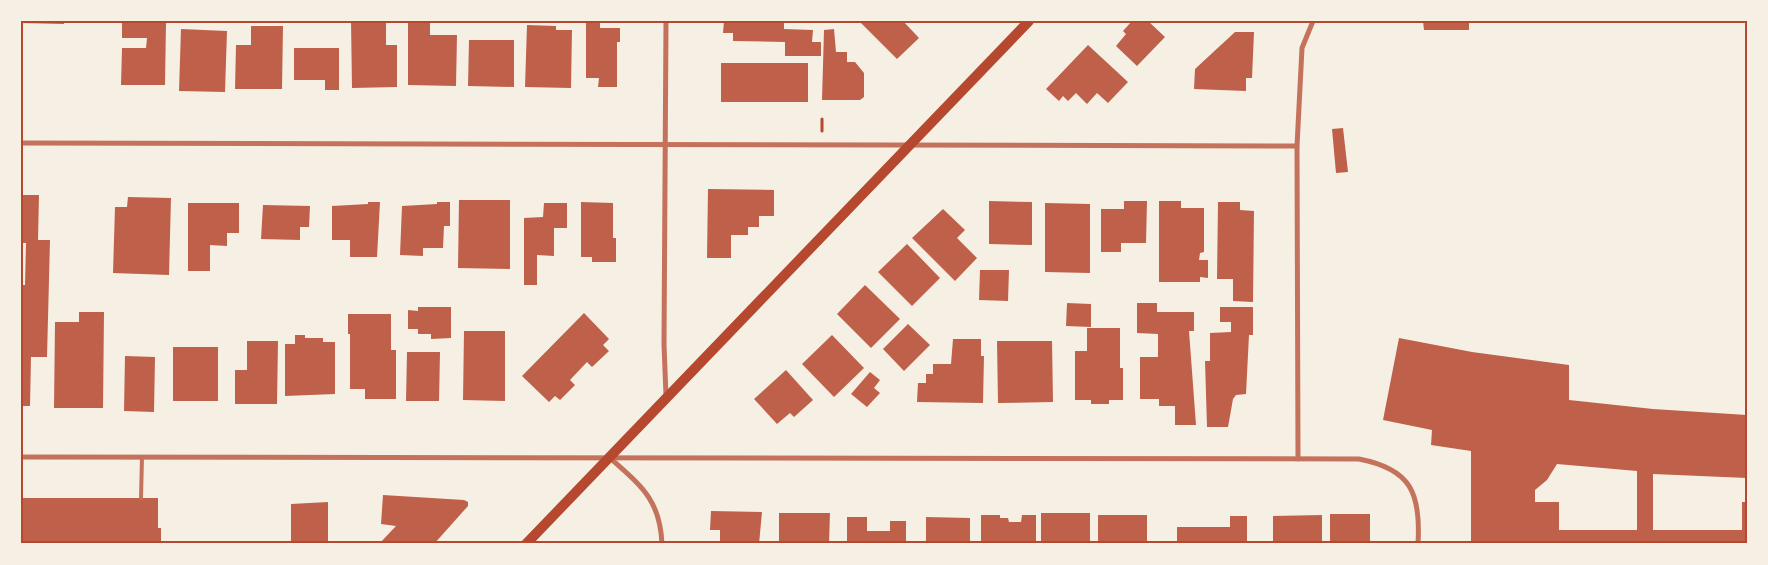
<svg xmlns="http://www.w3.org/2000/svg" width="1768" height="565" font-family="'PT Sans',sans-serif">
<style>
.building{fill:#bf614a;fill-rule:evenodd}
.lines{fill:none;stroke-linecap:round;stroke-linejoin:round}
.path{stroke:#b5482f;stroke-width:3}
.service{stroke:#c5725c;stroke-width:4}
.minor{stroke:#c5725c;stroke-width:5}
.secondary{stroke:#b5482f;stroke-width:10}
.neatline{fill:none;stroke:#b5482f;stroke-width:2}
</style>
<rect width="100%" height="100%" fill="#f6efe4"/>
<g class="building">
<path d="M21,21H64V24L21,23Z"/>
<path d="M351,21H386V45H397V87L352,88Z"/>
<path d="M408,21H430V35H457L456,86L408,85Z"/>
<path d="M724,21H784V29L813,30L812,42H821V56H785V42L733,41V33H723Z"/>
<path d="M859,21H903L919,38L897,59Z"/>
<path d="M1132,21H1148L1165,37L1137,66L1116,46L1126,34L1123,31Z"/>
<path d="M1423,21H1469V30H1424Z"/>
<path d="M586,22H600V28H620V42H617V87H598L599,78H586Z"/>
<path d="M122,23H166L165,85H121L122,48H146L147,38H122Z"/>
<path d="M527,25L556,26V30H572L571,88L525,87Z"/>
<path d="M251,26H283L282,89H235L236,45H251Z"/>
<path d="M181,29L227,31L225,92L179,91Z"/>
<path d="M834,29L836,52H847V62H855L864,73V97L860,100H822L824,30Z"/>
<path d="M1235,32H1254L1252,78H1246V91L1194,89L1195,69Z"/>
<path d="M469,40H514V87L468,86Z"/>
<path d="M1088,45L1128,82L1108,103L1097,93L1087,104L1076,93L1068,101L1063,96L1059,101L1046,89Z"/>
<path d="M294,48H339V90H325V80H294Z"/>
<rect x="721" y="63" width="87" height="39"/>
<path d="M1343,128L1348,172L1336,173L1332,129Z"/>
<path d="M708,189L774,190V216H759V227H748V235H731V258H707Z"/>
<path d="M21,195H39L38,240H50L47,357H31L30,406H21V285H25L26,243H21Z"/>
<path d="M128,197L171,198L169,275L113,273L115,207H127Z"/>
<path d="M459,200H510V269L458,268Z"/>
<path d="M989,201L1032,202V245L989,244Z"/>
<path d="M1124,201H1147L1146,243H1121V252H1101V209H1124Z"/>
<path d="M1159,201H1181V208H1204V252L1200,253L1199,260H1208V278L1200,277V282H1159Z"/>
<path d="M368,202H380L377,257H350V240H332V206L368,204Z"/>
<path d="M437,202H450V226H444L443,248H423V256L400,255L402,206L437,204Z"/>
<path d="M581,202L613,203V238H616V262H592V257H581Z"/>
<path d="M1218,202H1240V210L1254,211L1253,302L1233,301V279H1217Z"/>
<path d="M188,203H239V233H227V246L210,245V271H188Z"/>
<path d="M544,203H567V228H554V256L537,255V285H524V218L543,217Z"/>
<path d="M1045,203L1090,204V273L1045,272Z"/>
<path d="M263,205L310,206L309,227H300V240L261,239Z"/>
<path d="M943,209L965,230L957,238L977,258L955,281L912,238Z"/>
<path d="M907,244L940,278L912,306L878,272Z"/>
<path d="M980,270H1009L1008,301L979,300Z"/>
<path d="M865,285L900,319L871,348L837,314Z"/>
<path d="M1067,303L1091,304V327L1066,326Z"/>
<path d="M1137,303H1157V312H1194V331H1189L1196,425H1175V406H1159V399H1140V357H1158V334L1137,333Z"/>
<path d="M418,307H451V338L431,339V334H418V329H408V310L418,311Z"/>
<path d="M1220,307H1253V335H1249L1246,394L1236,395L1233,399L1228,427H1207L1205,361H1210V333L1231,332V322H1220Z"/>
<path d="M79,312H104L103,408H54L55,322H79Z"/>
<path d="M584,313L609,339L603,345L609,351L592,367L587,362L570,380L575,385L560,400L555,396L549,402L522,376Z"/>
<path d="M348,314H391V350H396V399H365V389H350V334H348Z"/>
<path d="M908,324L930,345L904,371L883,349Z"/>
<path d="M1087,328H1120V368H1123V400H1109V404H1091V400H1075V351H1087Z"/>
<path d="M464,331H505V401L463,400Z"/>
<path d="M295,335H305V338H323V342H335V394L285,396V344H295Z"/>
<path d="M832,335L864,368L834,397L802,364Z"/>
<path d="M1399,338L1472,352L1569,365V400L1653,409L1747,415V478L1653,474V530H1742V502H1747V544H1471V451L1431,445L1432,430L1383,420ZM1557,464L1637,471V530H1559V502H1535V490L1547,480Z"/>
<path d="M953,339H981V356H984L983,403L917,402L918,383H926V374H933V364H951Z"/>
<path d="M247,341H278L277,404H235V370H247Z"/>
<path d="M997,341H1052L1053,402L998,403Z"/>
<rect x="173" y="347" width="45" height="54"/>
<path d="M407,352H440L439,401H406Z"/>
<path d="M125,356L155,357L154,412L124,411Z"/>
<path d="M786,370L813,400L794,417L790,413L777,424L754,399Z"/>
<path d="M870,372L880,380L874,388L880,393L867,407L851,394Z"/>
<path d="M383,495L464,500L468,502V506L434,544H379L396,526L381,524Z"/>
<path d="M21,498H158V528H161V544H21Z"/>
<path d="M328,502V544H291V504Z"/>
<path d="M711,511L762,512L759,544H720V530H710Z"/>
<path d="M779,513H830L829,544H779Z"/>
<rect x="1041" y="513" width="49" height="31"/>
<rect x="1330" y="514" width="40" height="30"/>
<path d="M981,515H1000V518H1008L1009,522H1021L1022,515H1036V541H1023V544H981Z"/>
<rect x="1098" y="515" width="49" height="29"/>
<path d="M1322,515V544H1273V516Z"/>
<path d="M1230,516H1247V544H1177V527H1230Z"/>
<path d="M847,517H867V531H890V521H906V544H847Z"/>
<path d="M926,517L970,518V544H926Z"/>
</g>
<g class="lines">
<path class="path" d="M822,131V119"/>
<path class="service" d="M141,498L142,457"/>
<g class="minor">
<path d="M666,21L664,344L666,396"/>
<path d="M21,143L1297,146"/>
<path d="M21,457L1359,459C1411,469 1421,493 1418,544"/>
<path d="M610,458C641,486 660,499 662,544"/>
<path d="M1298,459L1297,146L1302,48L1313,21"/>
</g>
<path class="secondary" d="M526,544L1029,21"/>
</g>
<rect width="1768" height="565" fill="none" stroke="#f6efe4" stroke-width="45"/>
<rect x="22" y="22" width="1724" height="520" class="neatline"/>
</svg>
